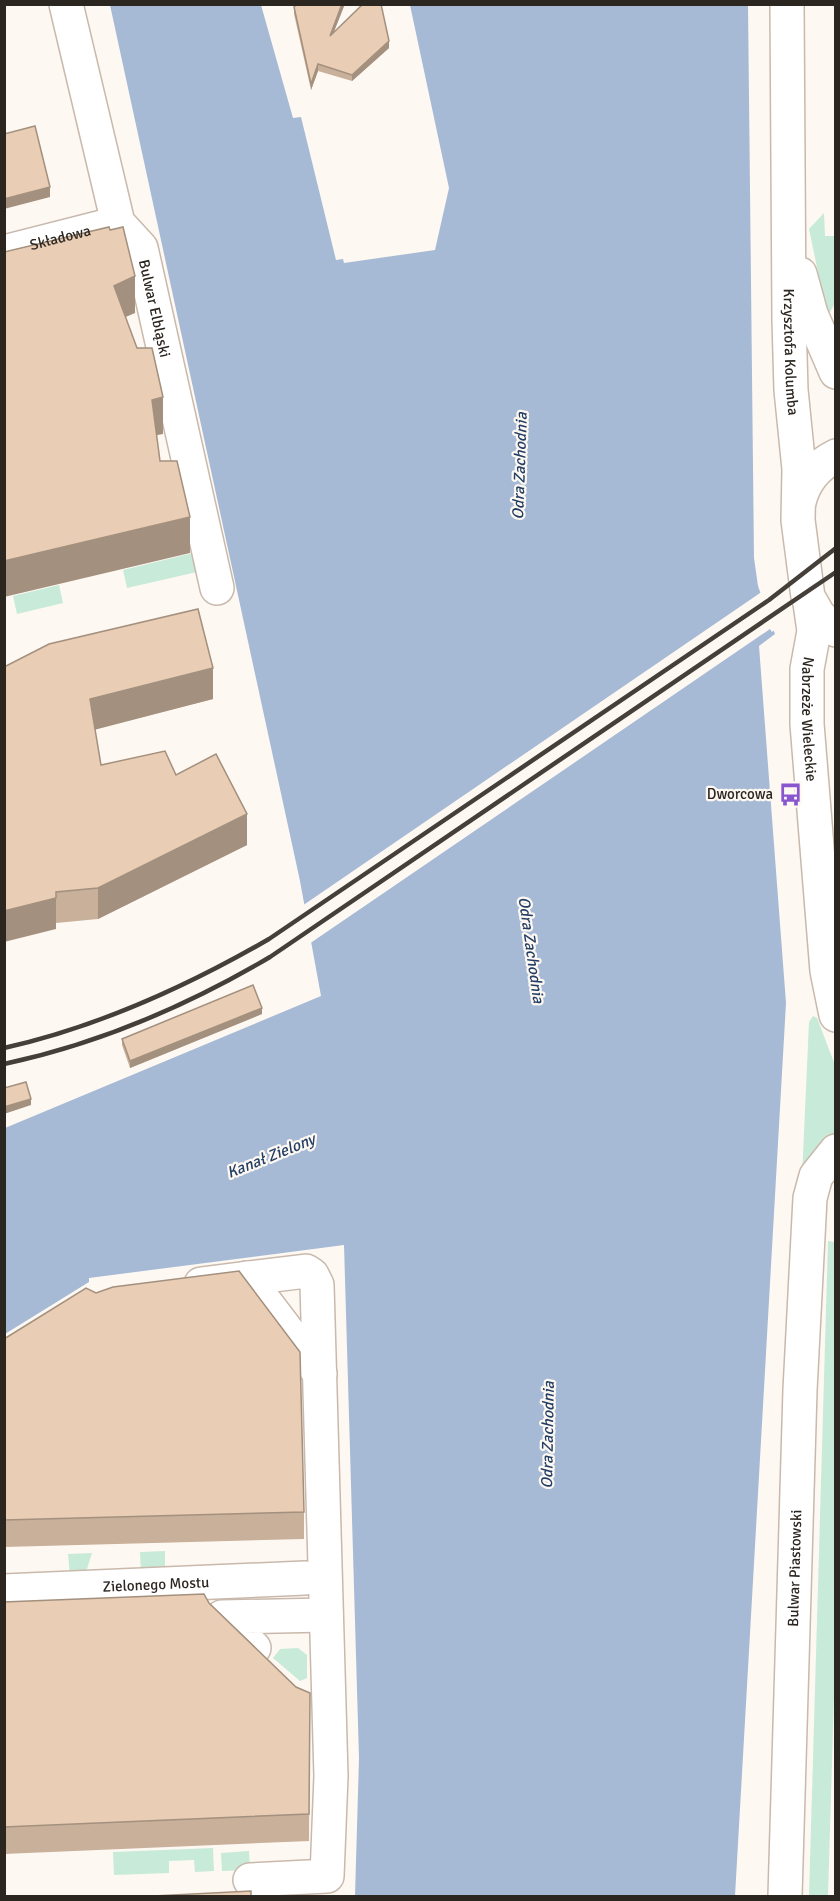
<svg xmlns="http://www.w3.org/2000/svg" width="840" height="1901" font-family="Signika,sans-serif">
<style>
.green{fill:#c8ead8}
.water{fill:#a6bad6}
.pier{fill:#fef8f2}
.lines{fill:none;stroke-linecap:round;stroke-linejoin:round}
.minor-casing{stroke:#c9b9ac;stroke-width:36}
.minor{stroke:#fff;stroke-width:33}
.rail{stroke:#453f3a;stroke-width:4.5}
.wall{fill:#c8b09b}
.shaded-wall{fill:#a3907e}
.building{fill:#e9cdb4;stroke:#a3907e;stroke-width:1.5}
.labels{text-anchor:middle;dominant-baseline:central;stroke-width:4.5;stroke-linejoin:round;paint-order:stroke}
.street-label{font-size:15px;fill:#2c2621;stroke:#fef8f2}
.poi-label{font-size:15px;fill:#2c2621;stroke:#fef8f2;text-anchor:end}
.water-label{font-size:16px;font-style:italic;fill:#223e65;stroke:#fef8f2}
</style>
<rect width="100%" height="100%" fill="#fef8f2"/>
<g class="green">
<path d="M824,213L825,236H835V303L830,312L826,310L809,229Z"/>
<path d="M193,553L197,572L127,588L123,570Z"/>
<path d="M59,585L63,603L17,614L13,596Z"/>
<path d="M813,1016L817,1018L835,1065V1136L802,1177L809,1022Z"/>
<path d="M828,1241L836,1242V1629L828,1896H809Z"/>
<path d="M165,1551V1574L141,1575L140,1552Z"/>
<path d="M92,1553L87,1569L70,1577L68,1554Z"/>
<path d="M298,1648L307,1655V1678L300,1681L273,1658L280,1649Z"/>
<path d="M213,1848L214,1871L195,1872L194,1860L169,1861V1873L114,1875L113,1852Z"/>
<path d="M249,1851L250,1870L222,1871L221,1853Z"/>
</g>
<path class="water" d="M110,5H261L293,118L301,117L336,260L343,259L344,263L435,250L449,188L410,5H748L754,558L758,586L775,634L759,646L786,1003L735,1896H355L359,1758L344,1245L89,1278V1282L5,1334V1128L321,996L300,881Z"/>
<path class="pier" d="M764,588L777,628L772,632L770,629L309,944L302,906L763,591Z"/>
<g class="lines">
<defs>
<g id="minor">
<path id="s1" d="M66,4L118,223L141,248L217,588"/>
<path id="s2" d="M787,4L789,320L791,390L799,469L798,520L808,597L819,616L836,630"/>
<path id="s3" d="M4,252L118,223"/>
<path d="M800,274L811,314L836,372"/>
<path d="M799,502C804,481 816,466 836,456"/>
<path id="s4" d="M810,603L814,631L807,669V724L827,971L836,1015"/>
<path d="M247,1278L320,1374"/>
<path d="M201,1284L306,1271L312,1275L317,1285L331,1776L327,1876L250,1880"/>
<path id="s5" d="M4,1591L305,1578"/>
<path d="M254,1648L222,1617L326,1615"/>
<path id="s6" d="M785,1896L800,1390L810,1198L816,1176L836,1151"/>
</g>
</defs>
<use href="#minor" class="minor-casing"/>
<use href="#minor" class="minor"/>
<g class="rail">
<path d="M4,1048C98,1027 186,987 269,939L769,600L836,548"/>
<path d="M4,1064C98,1044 187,1006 270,957L836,572"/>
</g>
</g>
<g class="wall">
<path d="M294,7L334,32L389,48L352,81L318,71L311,90L294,14Z"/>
<path d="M4,667L213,699L95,729L101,765L176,775L247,845L98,919L56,923V929Z"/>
<path d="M262,1014L130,1068L122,1045V1039Z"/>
<path d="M4,1339L304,1512V1539L4,1547Z"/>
<path d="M4,1602L209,1603L296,1687L310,1693L309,1841L4,1854Z"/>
</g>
<g class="shaded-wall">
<path d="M342,4H345L330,42V36Z"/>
<path d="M389,41V48L352,81V75Z"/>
<path d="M318,64V71L311,90V84Z"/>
<path d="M50,187V197L4,209V199Z"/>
<path d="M135,276V313L114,322V286Z"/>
<path d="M163,397V434L152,436V400Z"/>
<path d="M190,517V553L4,597V561Z"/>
<path d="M213,668V699L90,731V699Z"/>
<path d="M247,814V845L98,919V888Z"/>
<path d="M56,898V929L4,942V911Z"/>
<path d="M262,1008V1014L130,1068V1061Z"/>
<path d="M31,1099V1105L4,1114V1107Z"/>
</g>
<g class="building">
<path d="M297,4H342L330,36L363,4H381L389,41L352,75L318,64L311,84L294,7Z"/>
<path d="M35,126L50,187L4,199V134Z"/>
<path d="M109,227L110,230L123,227L135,276L114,286L137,348H152L163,397L152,400L160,461H177L190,517L4,561V252Z"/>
<path d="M198,609L213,668L90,699L101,765L165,751L176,775L216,754L247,814L98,888L56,892V898L4,911V667L49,644Z"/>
<path d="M253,985L262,1008L130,1061L122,1039Z"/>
<path d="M26,1082L31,1099L4,1107V1088Z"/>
<path d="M239,1271L300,1352L304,1512L4,1520V1339L86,1288L96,1293L113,1287Z"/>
<path d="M204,1594L209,1603L296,1687L310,1693L309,1814L4,1827V1602Z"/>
<path d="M251,1891V1896H153Z"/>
</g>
<defs>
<symbol id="bus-bare" viewBox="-9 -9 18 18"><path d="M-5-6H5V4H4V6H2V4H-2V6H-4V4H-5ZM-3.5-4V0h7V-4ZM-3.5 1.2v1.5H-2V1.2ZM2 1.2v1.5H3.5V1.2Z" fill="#8956cf" stroke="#fef8f2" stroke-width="2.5" paint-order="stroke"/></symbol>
</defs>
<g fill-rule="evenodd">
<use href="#bus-bare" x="774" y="778" width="33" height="33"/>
</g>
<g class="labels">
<g class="street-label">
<text stroke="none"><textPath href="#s3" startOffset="58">Składowa</textPath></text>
<text stroke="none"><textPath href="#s1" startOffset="321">Bulwar Elbląski</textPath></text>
<text stroke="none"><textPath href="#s2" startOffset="348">Krzysztofa Kolumba</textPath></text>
<text stroke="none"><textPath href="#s4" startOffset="117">Nabrzeże Wieleckie</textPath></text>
<text stroke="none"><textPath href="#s6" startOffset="328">Bulwar Piastowski</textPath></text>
<text stroke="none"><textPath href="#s5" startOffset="152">Zielonego Mostu</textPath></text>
</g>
<g class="poi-label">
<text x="773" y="794">Dworcowa</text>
</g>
<g class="water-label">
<text transform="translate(520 466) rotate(-88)">Odra Zachodnia</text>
<text transform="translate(531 950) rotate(82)">Odra Zachodnia</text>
<text transform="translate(271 1156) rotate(-22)">Kanał Zielony</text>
<text transform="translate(548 1435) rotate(-89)">Odra Zachodnia</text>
</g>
</g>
<rect width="840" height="1901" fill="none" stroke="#2c2621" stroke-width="12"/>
</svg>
